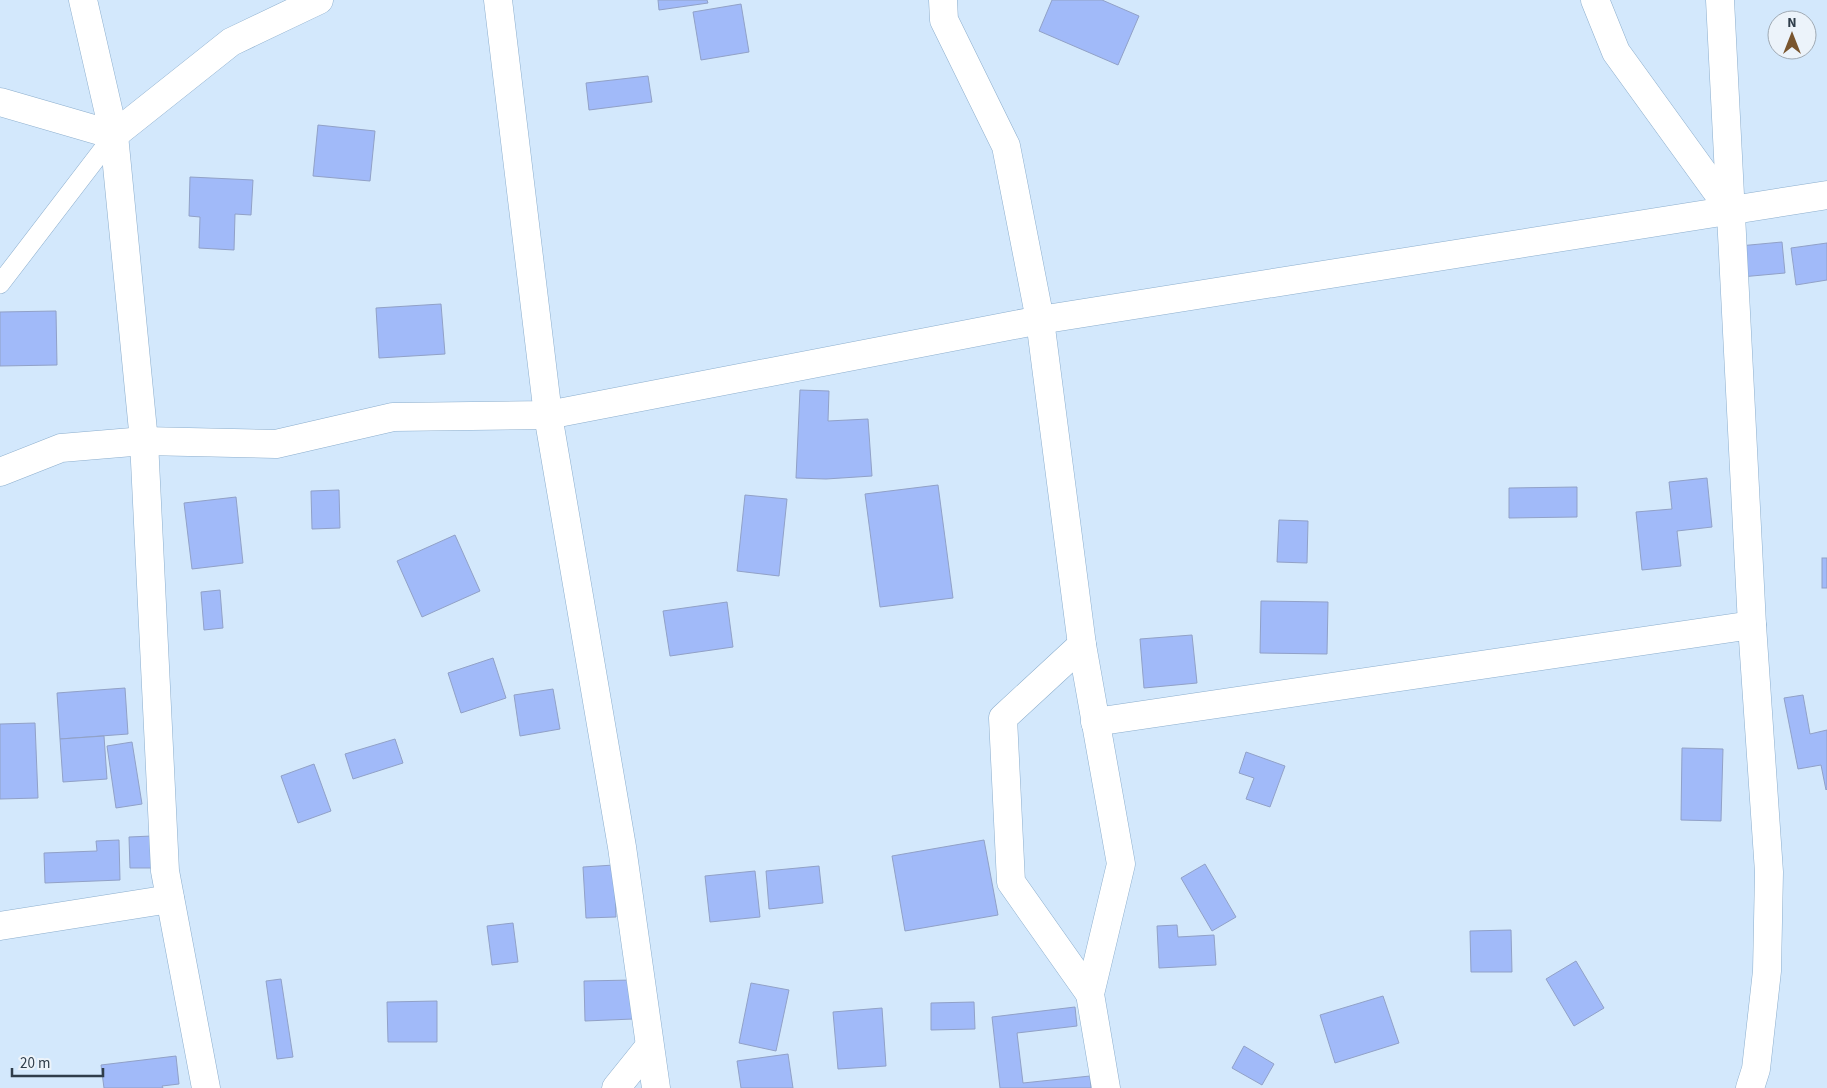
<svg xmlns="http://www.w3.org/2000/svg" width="1827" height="1088" font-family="'Source Sans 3',sans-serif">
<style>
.building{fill:#a1baf9;stroke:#91a1c7}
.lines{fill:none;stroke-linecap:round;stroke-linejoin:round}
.lane-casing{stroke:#8caecd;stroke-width:20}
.street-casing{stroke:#8caecd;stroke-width:29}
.lane{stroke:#fff;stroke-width:19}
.street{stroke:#fff;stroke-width:28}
</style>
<rect width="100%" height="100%" fill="#d3e8fc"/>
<g class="building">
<path d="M658,0H707L708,3L659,10Z"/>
<path d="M1052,0H1102L1139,16L1118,65L1039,31Z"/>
<path d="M741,4L749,52L701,60L693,12Z"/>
<path d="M648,76L652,102L589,110L586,83Z"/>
<path d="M318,125L375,131L370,181L313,176Z"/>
<path d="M190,177L253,180L251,215L235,214L234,250L199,248L200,217L189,216Z"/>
<path d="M1782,242L1785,273L1741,277L1739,246Z"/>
<path d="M1827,243V280L1796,285L1791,248Z"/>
<path d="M441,304L445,354L379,358L376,308Z"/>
<path d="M56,311L57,365L0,366V312Z"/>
<path d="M800,390L829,391L828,421L868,419L872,476L826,479L796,478Z"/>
<path d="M1707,478L1712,527L1677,531L1681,566L1642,570L1636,512L1672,509L1669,482Z"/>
<path d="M938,485L953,598L880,607L865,494Z"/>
<path d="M1577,487V517L1509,518V488Z"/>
<path d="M339,490L340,528L312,529L311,491Z"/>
<path d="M745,495L787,499L779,576L737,571Z"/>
<path d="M236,497L243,563L192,569L184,503Z"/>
<path d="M1279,520L1308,521L1307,563L1277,562Z"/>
<path d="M455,535L480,591L422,617L397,561Z"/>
<rect x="1822" y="558" width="5" height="30"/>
<path d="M220,590L223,628L204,630L201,592Z"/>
<path d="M1261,601L1328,602L1327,654L1260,653Z"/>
<path d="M727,602L733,647L670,656L663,611Z"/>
<path d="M1192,635L1197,683L1144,688L1140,639Z"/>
<path d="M493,658L506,698L461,713L448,673Z"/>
<path d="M125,688L128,734L60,739L57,693Z"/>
<path d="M553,689L560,729L520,736L514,695Z"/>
<path d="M1803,695L1810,734L1827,730V789L1826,790L1821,765L1798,769L1784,698Z"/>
<path d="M35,723L38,798L0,799V724Z"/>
<path d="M104,736L107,779L63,782L60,739Z"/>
<path d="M395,739L403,763L353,779L345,754Z"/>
<path d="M132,742L142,804L116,808L107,746Z"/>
<path d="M1682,748L1723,749L1721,821L1681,820Z"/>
<path d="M1246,752L1285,766L1270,807L1246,799L1254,778L1239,773Z"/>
<path d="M314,764L331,811L298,823L281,776Z"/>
<path d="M152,836L153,868H130L129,837Z"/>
<path d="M119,840L120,880L45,883L44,853L97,851L96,841Z"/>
<path d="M984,840L998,915L905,931L892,856Z"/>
<path d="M1205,864L1236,917L1212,931L1181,878Z"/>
<path d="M614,865L616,917L586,918L583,867Z"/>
<path d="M819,866L823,903L769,909L766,871Z"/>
<path d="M755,871L760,917L710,922L705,876Z"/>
<path d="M513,923L518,962L492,965L487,926Z"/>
<path d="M1177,925L1178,937L1214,935L1216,965L1159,968L1157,926Z"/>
<path d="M1511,930L1512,972H1471L1470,931Z"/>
<path d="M1576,961L1604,1008L1574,1026L1546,979Z"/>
<path d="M281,979L293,1057L277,1059L266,981Z"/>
<path d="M632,980L633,1019L585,1021L584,981Z"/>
<path d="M751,983L789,990L776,1051L739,1043Z"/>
<path d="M1383,996L1399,1043L1335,1063L1320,1015Z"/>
<path d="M437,1001V1042H388L387,1002Z"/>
<path d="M974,1002L975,1029L931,1030V1003Z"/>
<path d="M1075,1007L1077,1026L1017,1033L1023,1083L1090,1076L1091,1088H1000L992,1017Z"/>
<path d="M882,1008L886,1066L838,1069L833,1012Z"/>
<path d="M1244,1046L1274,1064L1262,1085L1232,1068Z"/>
<path d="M788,1054L793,1088H741L737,1061Z"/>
<path d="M176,1056L179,1084L162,1086L163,1088H104L101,1065Z"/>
</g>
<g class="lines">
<defs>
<path id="lane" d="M0,284L114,135"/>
<g id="street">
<path d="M83,0L114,135L144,441L165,871L206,1088"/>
<path d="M498,0L548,415L622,847L656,1088"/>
<path d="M943,0L944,20L1006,146L1040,320L1082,645L1121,864L1090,994L1106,1088"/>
<path d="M1595,0L1616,52L1731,211"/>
<path d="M1720,0L1752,625L1769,872L1767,971L1756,1069L1750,1088"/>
<path d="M0,102L114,135L231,42L319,0"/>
<path d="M0,472L61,448L144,441L276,444L393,417L548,415L1040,320L1827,195"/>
<path d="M1082,645L1003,718L1011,882L1090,994"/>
<path d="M1095,722L1752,625"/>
<path d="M0,926L170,899"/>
<path d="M616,1088L649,1047"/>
</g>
</defs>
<use href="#lane" class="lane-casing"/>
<use href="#street" class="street-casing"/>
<use href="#lane" class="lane"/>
<use href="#street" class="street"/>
</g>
<g transform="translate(1792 35)"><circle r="24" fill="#ecf3fa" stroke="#a0aab4"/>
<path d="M0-4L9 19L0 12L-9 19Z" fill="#79552e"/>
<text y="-8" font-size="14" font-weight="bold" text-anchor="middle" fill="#2f3d4a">N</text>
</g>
<path d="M12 1068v8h91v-8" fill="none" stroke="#2f3d4a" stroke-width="2.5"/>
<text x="20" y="1068" font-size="15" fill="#2f3d4a" stroke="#ecf3fa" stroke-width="4" paint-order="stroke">20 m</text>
</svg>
